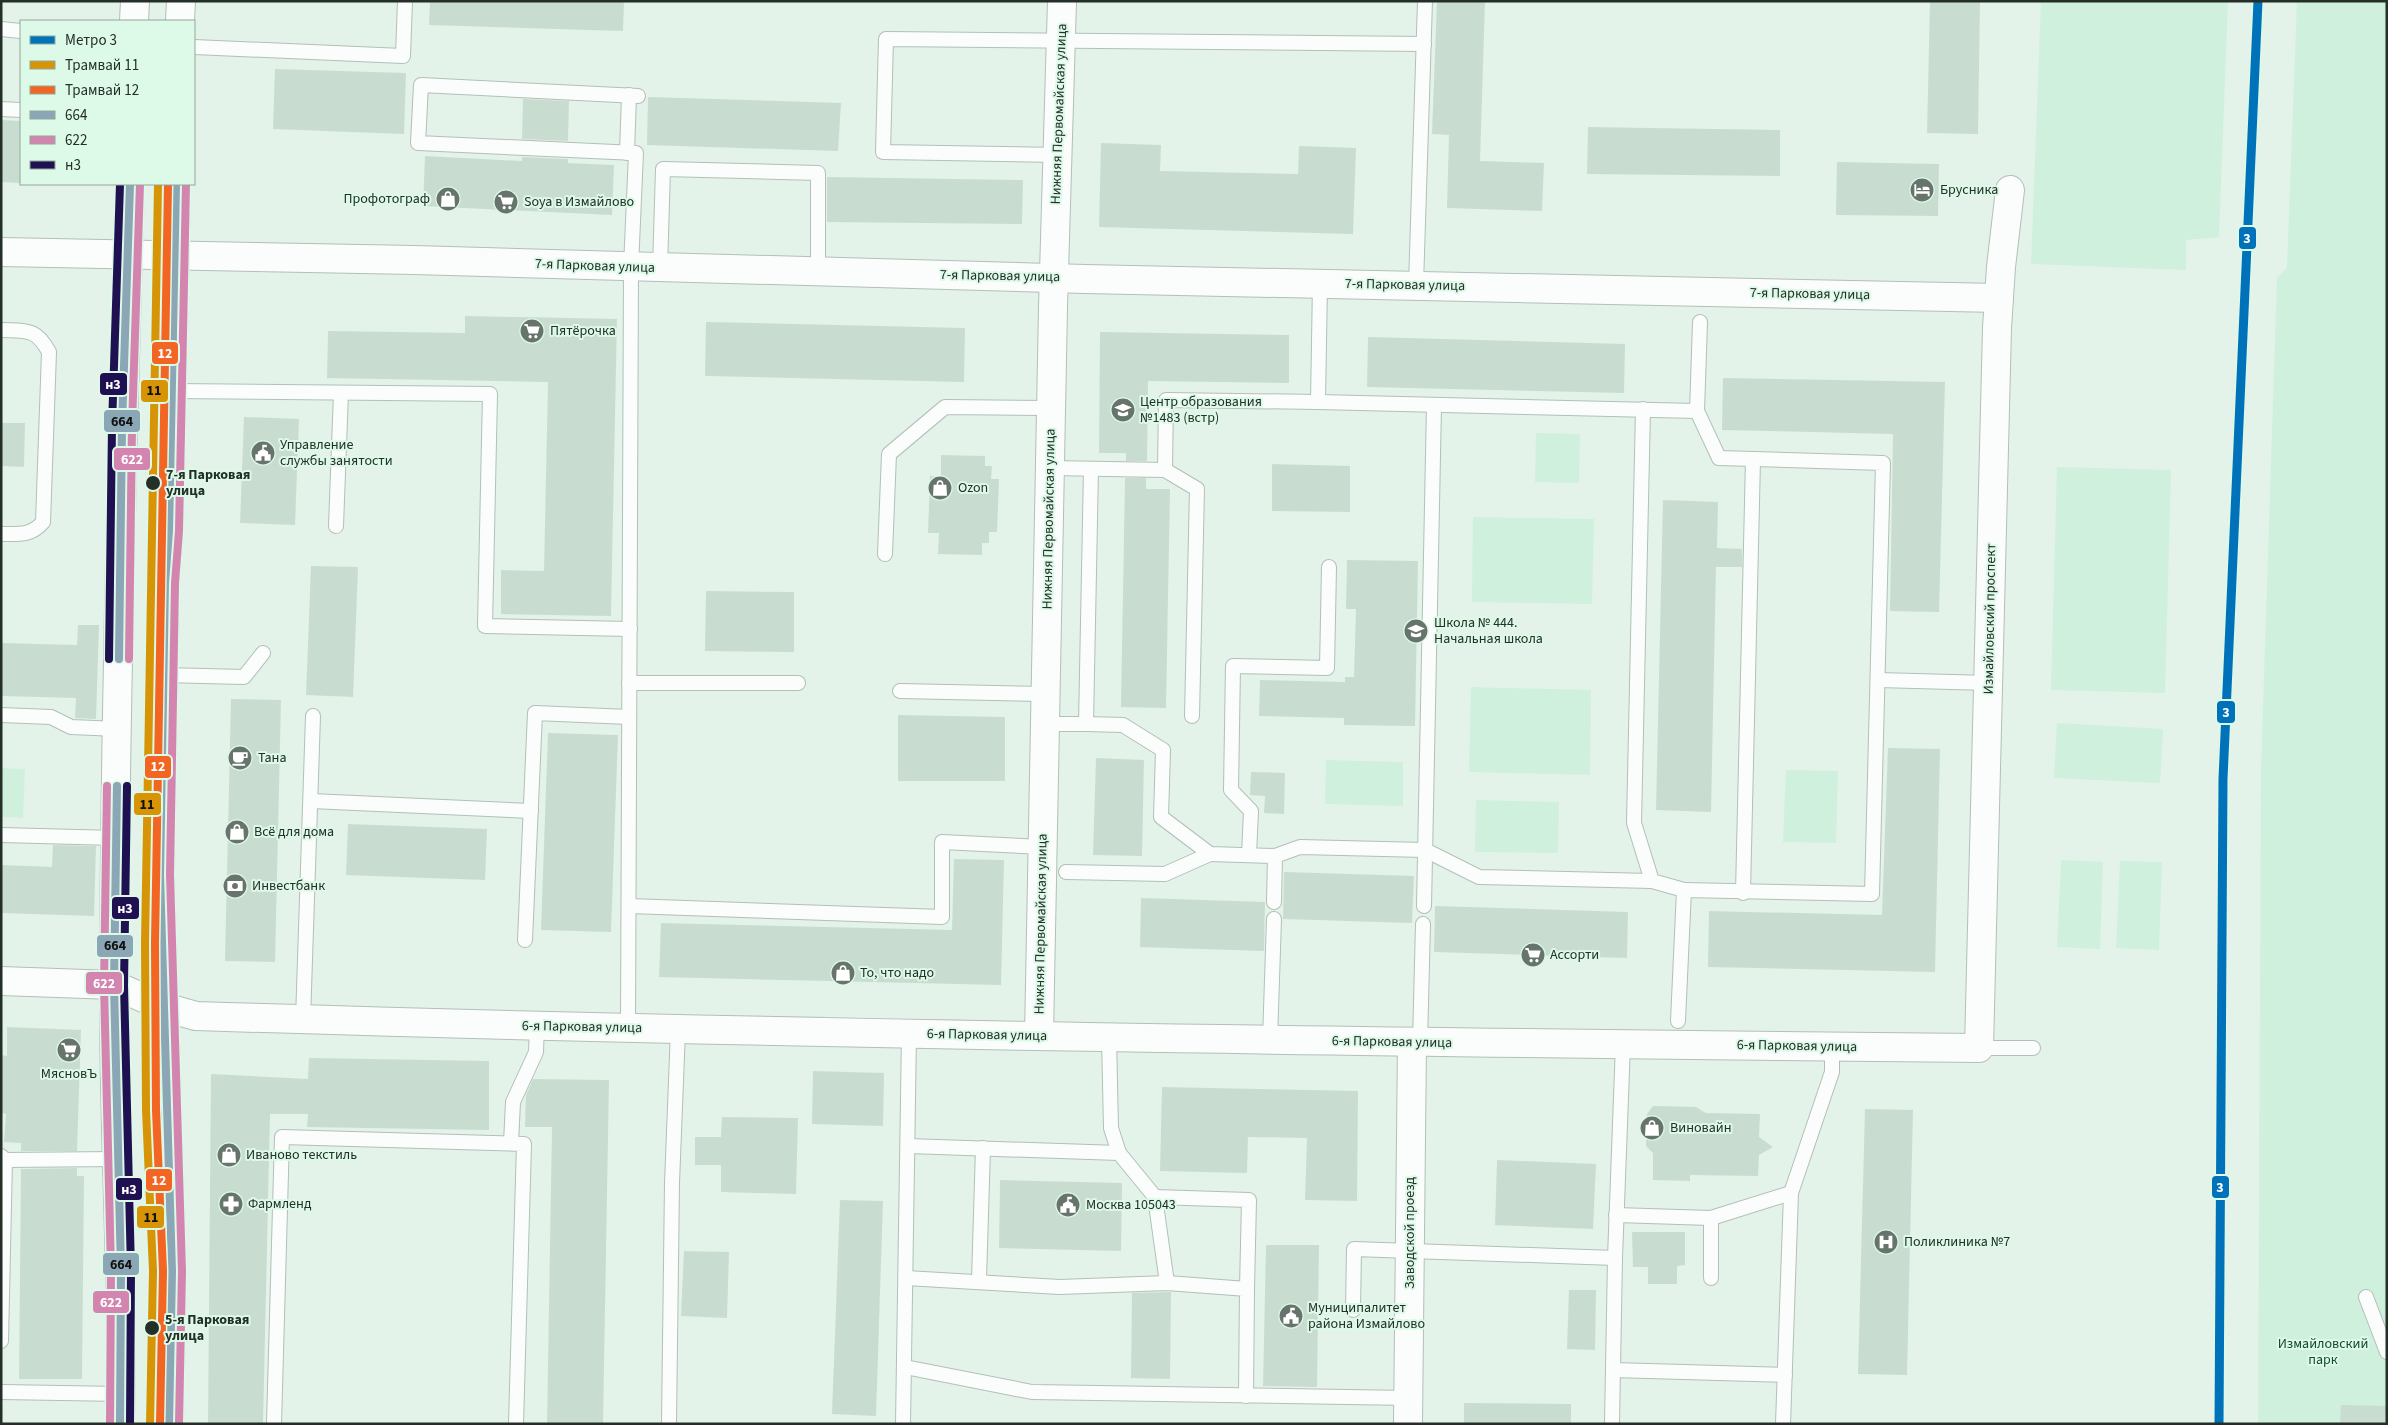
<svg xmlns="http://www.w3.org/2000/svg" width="2388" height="1425" font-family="'Source Sans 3',sans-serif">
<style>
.green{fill:#cff0dc}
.building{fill:#c8ddd0}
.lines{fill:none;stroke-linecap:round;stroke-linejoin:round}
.lane-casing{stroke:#b3bfb7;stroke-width:16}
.street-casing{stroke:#b3bfb7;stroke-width:30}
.secondary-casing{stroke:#b3bfb7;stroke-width:30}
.lane{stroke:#fbfdfc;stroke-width:14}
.street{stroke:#fbfdfc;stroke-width:28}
.secondary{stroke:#fbfdfc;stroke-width:28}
.bus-1-casing{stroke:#ddf9e8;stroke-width:11}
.bus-2-casing{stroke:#ddf9e8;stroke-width:11}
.bus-3-casing{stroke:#ddf9e8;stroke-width:11}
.bus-1{stroke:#8ba6b4;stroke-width:8}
.bus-2{stroke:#d385b0;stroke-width:8}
.bus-3{stroke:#1f1051;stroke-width:8}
.tram-1-casing{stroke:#ddf9e8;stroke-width:11}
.tram-2-casing{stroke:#ddf9e8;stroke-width:11}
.tram-1{stroke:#d79406;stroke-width:8}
.tram-2{stroke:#f26522;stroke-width:8}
.metro-1-casing{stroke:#ddf9e8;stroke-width:12}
.metro-1{stroke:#0072ba;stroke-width:9}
.stop-dot{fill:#242f28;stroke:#ddf9e8;stroke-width:2}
.labels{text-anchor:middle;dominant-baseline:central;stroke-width:4;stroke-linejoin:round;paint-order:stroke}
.street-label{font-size:14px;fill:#242f28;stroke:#ddf9e8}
.poi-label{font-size:14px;fill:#242f28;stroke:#ddf9e8;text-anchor:start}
.stop-label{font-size:14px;font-weight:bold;fill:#242f28;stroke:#ddf9e8;text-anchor:start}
.park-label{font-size:14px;fill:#144b30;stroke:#ddf9e8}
.line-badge{stroke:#ddf9e8;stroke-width:2}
.badge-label{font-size:14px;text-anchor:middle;font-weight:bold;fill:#fff}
.pale-badge-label{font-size:14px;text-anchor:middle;font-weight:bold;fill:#111}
</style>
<rect width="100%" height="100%" fill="#e3f3e9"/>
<g class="green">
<path d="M2041,1H2228L2219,237L2186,240V270L2031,264Z"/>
<path d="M2297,1H2387V1424H2258L2261,769L2277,278L2287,268Z"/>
<path d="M1536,433L1580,434L1579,483L1535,482Z"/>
<path d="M2057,467L2171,470L2165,693L2051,690Z"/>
<path d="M1473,517L1594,519L1592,604L1472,602Z"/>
<path d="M1471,687L1591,690L1590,775L1469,772Z"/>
<path d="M2057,723L2163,729L2160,783L2054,778Z"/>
<path d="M1326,760L1403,762V806L1325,804Z"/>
<path d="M1,768L25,769L23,818L1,817Z"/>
<path d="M1786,770L1838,771L1836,843L1783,842Z"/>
<path d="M1476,800L1559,802L1558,853L1475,852Z"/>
<path d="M2061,860L2103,862L2100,949L2057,947Z"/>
<path d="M2120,861L2162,862L2159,950L2116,948Z"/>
</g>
<g class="building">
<path d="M430,1H624L623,31L429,25Z"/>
<path d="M1437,1H1485L1480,161L1544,163L1542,211L1447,208L1449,135L1432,134Z"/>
<path d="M1930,1H1980L1978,134L1927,133Z"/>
<path d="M275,69L406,73L404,134L273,129Z"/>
<path d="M648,97L841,103L838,151L647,145Z"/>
<path d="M523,99L569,101L568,141L522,139Z"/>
<path d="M1,120L21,121V183L1,182Z"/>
<path d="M1588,127L1780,130V176L1587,174Z"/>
<path d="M1101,143L1161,145L1160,171L1298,174L1299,146L1356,148L1353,234L1099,227Z"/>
<path d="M425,156L522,161V157L568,159V163L614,165L612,215L423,206Z"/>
<path d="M1837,162L1939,164L1938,216L1836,215Z"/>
<path d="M827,177L1023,180L1022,224L827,222Z"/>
<path d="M465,316L617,319L611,616L501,614V570L544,571L548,382L327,378L328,331L465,333Z"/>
<path d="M706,322L965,328L964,382L705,376Z"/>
<path d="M1100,332L1289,335V383L1148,381L1147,461H1126V453H1099Z"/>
<path d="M1368,337L1625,344L1624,393L1367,387Z"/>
<path d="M1723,378L1945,382L1939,612L1890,611L1893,434L1722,430Z"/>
<path d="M244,417L299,419L295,525L240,523Z"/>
<path d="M1,423H25L24,467L1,466Z"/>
<path d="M941,455L985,456V466H992L991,479H999L997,532H989V543H982V555L938,554L939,533H928L930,476L941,477Z"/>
<path d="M1272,464L1350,466V512L1272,511Z"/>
<path d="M1125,478H1146V489H1170L1166,708L1121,707Z"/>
<path d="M1663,500L1718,502L1717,548L1742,549V567H1716L1711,812L1656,810Z"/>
<path d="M1347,560L1418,561L1415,726L1344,725V718L1259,716L1260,680L1345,682V677H1354L1356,609H1346Z"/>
<path d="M311,566L358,567L353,697L306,695Z"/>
<path d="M706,591L794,592V652L705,651Z"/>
<path d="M78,625H99L96,719L75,718L76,698L1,696V643L77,645Z"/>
<path d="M231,699L281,700L275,962L225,961Z"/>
<path d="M898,715L1005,717V781H898Z"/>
<path d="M548,733L618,735L611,932L541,930Z"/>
<path d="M1888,748L1940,749L1935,972L1708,967L1709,911L1882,915Z"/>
<path d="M1096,758L1144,760L1142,856L1093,855Z"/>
<path d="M1251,772L1285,773L1284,814L1264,813L1265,796L1250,795Z"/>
<path d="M348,824L487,829L485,880L346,875Z"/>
<path d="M53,845L96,846L94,916L1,913V865L52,867Z"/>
<path d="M954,859L1004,860L1001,985L659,977L661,923L952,930Z"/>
<path d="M1284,872L1414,876L1412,923L1283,919Z"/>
<path d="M1141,898L1265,902L1264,951L1140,947Z"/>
<path d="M1435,906L1628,912L1627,958L1434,952Z"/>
<path d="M7,1027L81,1030L77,1151H21V1143L4,1142L6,1114L1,1113V1055L7,1056Z"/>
<path d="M309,1058L489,1061V1130L307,1127L308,1114H270L263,1424H208L211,1074L308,1079Z"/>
<path d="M813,1071L884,1073L883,1126L812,1124Z"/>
<path d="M533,1079L609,1080L603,1424H547L552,1127H525L526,1095Z"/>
<path d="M1162,1087L1358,1091L1357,1201L1305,1200L1307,1138L1248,1137L1247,1173L1160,1171Z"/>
<path d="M1653,1106L1696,1107L1706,1113L1760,1114L1759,1137L1773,1147L1759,1155L1758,1176L1690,1175V1181L1653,1180V1153L1646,1146L1647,1114Z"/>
<path d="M1865,1109L1913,1110L1907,1375L1858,1374Z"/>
<path d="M722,1117L798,1118L796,1194L721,1192V1165H695V1137H721Z"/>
<path d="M1497,1160L1596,1164L1593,1229L1495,1225Z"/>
<path d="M77,1168V1176H84L82,1379H19L21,1169Z"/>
<path d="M1000,1180L1122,1183L1121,1251L999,1248Z"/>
<path d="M840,1200L883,1201L876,1416L832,1414Z"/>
<path d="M1632,1232H1685V1265L1677,1266V1284H1648V1267H1633Z"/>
<path d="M1266,1245H1319L1317,1387L1263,1386Z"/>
<path d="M684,1251L729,1252L727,1318L681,1316Z"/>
<path d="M1569,1290H1596L1595,1350L1567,1349Z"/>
<path d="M1171,1292L1170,1379L1131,1378L1132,1293Z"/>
<path d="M1464,1403L1571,1404V1424H1464Z"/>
<path d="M2341,1405L2387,1406V1424H2340Z"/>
</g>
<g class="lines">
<defs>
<g id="lane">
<path d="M1,29L21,31"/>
<path d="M194,47L403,56L405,1"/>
<path d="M1,109L21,110"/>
<path d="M627,153L629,95"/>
<path d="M1058,155L883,152L886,39L1424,44"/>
<path d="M660,268L663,169L818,173V271"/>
<path d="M1416,285L1425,1"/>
<path d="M1,330C27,331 36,328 49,352L43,522C31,536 19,534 1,534"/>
<path d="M173,391L490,394L485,626L630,629"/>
<path d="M1318,402L1697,411"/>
<path d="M1643,409L1634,823L1652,881L1684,890"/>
<path d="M1050,468L1165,470L1166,400L1318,402L1320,283"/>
<path d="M1165,470L1197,489L1192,716"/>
<path d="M336,526L341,393"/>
<path d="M885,554L889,454L945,407L1051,408"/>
<path d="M163,675L244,677L263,653"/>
<path d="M1878,680L1989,683"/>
<path d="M629,683H798"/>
<path d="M900,691L1046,694"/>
<path d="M1,715L51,717L71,727L118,729"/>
<path d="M1045,724H1086L1091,469"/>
<path d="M1086,724L1123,725L1163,750L1161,817L1210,854L1275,856L1274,902"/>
<path d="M311,801L531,811"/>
<path d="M1,835L116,838"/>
<path d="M1249,855L1251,811L1231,790L1233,666L1327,668L1329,567"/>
<path d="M1275,856L1300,847L1425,850L1479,877L1652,881"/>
<path d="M1066,872L1165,874L1210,854"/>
<path d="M1743,893L1753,459"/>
<path d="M629,906L942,917V842L1043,847"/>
<path d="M1424,906L1434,405"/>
<path d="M525,940L535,713L629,717"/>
<path d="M303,1020L313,716"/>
<path d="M1678,1021L1684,890L1872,894L1883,463L1719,458L1697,411L1700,322"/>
<path d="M628,1028L631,267L636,153L418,143L421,85L638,96"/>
<path d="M1270,1040L1274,919"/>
<path d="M1420,1043L1423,924"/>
<path d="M1979,1048H2033"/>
<path d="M511,1143L513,1102L536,1052L537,1026"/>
<path d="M908,1146L1119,1153L1111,1128L1109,1037"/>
<path d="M1119,1153L1155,1197"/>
<path d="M1,1156L5,1160L1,1341"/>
<path d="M5,1160L117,1159"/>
<path d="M1616,1215L1711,1218L1791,1193"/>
<path d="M1711,1218V1278"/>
<path d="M906,1278L1060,1287L1167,1283L1247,1289L1246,1396"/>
<path d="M979,1280L983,1148"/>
<path d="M1167,1283L1155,1197L1249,1200L1247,1289"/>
<path d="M2366,1297L2387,1352"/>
<path d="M1353,1310L1354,1249L1615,1258"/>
<path d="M905,1367L1032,1392L1409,1398"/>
<path d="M1613,1370L1785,1375"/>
<path d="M1,1392L121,1394"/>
<path d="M274,1424L282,1137L524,1144L516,1424"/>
<path d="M669,1424L672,1183L678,1030"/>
<path d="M903,1424L909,1034"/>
<path d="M1612,1424L1615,1258L1623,1044"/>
<path d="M1783,1424L1791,1193L1832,1072V1047"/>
</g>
<g id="street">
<path d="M1,252L414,260L1085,279L1999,298"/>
<path d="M1,981L114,985L164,1007L196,1016C791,1035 1385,1042 1979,1048L1997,328L2001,267L2010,190"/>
<path d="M1039,1036L1053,307L1062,1"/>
<path d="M1408,1424L1412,1043"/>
</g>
<g id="secondary">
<path d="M134,21L135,1"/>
<path d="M180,21L181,1"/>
<path d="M120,1424C124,1276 113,1129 114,981C115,715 122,450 130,184"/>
<path d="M169,1424L172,1271L160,875L165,583L169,531L176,184"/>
</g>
</defs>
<use href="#lane" class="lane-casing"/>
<use href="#street" class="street-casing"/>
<use href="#secondary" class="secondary-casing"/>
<use href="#lane" class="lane"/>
<use href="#street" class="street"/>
<use href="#secondary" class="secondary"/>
<defs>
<g id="bus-1">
<path d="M119,659L122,426L130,184"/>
<path d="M117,786L114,985L121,1270L120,1424"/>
<path d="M169,1424L172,1271L160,875L165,583L169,531L176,184"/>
</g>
<g id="bus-2">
<path d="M129,659L132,426L140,184"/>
<path d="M107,786L104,985L111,1270L110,1424"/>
<path d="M179,1424L182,1271L170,875L175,583L179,531L186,184"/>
</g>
<g id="bus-3">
<path d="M109,659L112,426L120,184"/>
<path d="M127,786L124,985L131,1270L130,1424"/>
<path d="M159,1424L162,1271L150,875L155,583L159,531L166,184"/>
</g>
</defs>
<use href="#bus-1" class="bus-1-casing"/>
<use href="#bus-2" class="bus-2-casing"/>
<use href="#bus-3" class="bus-3-casing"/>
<use href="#bus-1" class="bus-1"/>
<use href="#bus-2" class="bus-2"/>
<use href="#bus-3" class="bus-3"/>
<defs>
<path id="tram-1" d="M150,1424L153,1271L146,1110L145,943L158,184"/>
<path id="tram-2" d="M160,1424L163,1271L156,1110L155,943L168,184"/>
</defs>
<use href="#tram-1" class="tram-1-casing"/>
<use href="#tram-2" class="tram-2-casing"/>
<use href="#tram-1" class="tram-1"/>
<use href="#tram-2" class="tram-2"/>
<defs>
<path id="metro-1" d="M2219,1424L2223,779L2258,1"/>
</defs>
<use href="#metro-1" class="metro-1-casing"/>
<use href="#metro-1" class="metro-1"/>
</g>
<defs>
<symbol id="hotel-disc" viewBox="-11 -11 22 22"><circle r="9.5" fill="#67746c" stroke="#ddf9e8"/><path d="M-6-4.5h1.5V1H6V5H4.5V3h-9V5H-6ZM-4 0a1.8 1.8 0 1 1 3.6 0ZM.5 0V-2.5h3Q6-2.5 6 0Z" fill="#fff"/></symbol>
<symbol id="shop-disc" viewBox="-11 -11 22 22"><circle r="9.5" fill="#67746c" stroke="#ddf9e8"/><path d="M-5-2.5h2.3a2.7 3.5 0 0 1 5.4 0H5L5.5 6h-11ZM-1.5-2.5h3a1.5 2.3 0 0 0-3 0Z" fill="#fff"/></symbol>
<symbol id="supermarket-disc" viewBox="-11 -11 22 22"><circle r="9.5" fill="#67746c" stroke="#ddf9e8"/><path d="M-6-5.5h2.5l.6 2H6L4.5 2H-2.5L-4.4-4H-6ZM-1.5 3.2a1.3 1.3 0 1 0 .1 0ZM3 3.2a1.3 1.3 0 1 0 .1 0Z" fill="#fff"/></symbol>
<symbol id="school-disc" viewBox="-11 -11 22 22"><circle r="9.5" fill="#67746c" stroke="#ddf9e8"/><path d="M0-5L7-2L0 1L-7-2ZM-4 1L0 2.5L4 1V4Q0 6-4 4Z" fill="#fff"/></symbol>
<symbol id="civic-disc" viewBox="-11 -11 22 22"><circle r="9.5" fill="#67746c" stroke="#ddf9e8"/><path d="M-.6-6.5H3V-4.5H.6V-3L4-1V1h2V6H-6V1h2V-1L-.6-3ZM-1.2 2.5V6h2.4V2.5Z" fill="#fff"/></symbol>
<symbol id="cafe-disc" viewBox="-11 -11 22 22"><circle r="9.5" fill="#67746c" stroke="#ddf9e8"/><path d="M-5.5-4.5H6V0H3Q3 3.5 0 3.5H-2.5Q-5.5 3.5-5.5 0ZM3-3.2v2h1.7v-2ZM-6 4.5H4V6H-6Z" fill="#fff"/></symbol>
<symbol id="bank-disc" viewBox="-11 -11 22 22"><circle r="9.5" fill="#67746c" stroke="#ddf9e8"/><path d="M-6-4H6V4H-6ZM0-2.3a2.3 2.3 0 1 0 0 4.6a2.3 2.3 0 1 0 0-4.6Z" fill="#fff"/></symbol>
<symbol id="pharmacy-disc" viewBox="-11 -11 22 22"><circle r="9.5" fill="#67746c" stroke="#ddf9e8"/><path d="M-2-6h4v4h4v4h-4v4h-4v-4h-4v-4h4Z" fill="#fff"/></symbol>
<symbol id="hospital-disc" viewBox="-11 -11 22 22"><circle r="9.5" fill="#67746c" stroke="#ddf9e8"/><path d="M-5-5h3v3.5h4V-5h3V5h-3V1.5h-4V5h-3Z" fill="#fff"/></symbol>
</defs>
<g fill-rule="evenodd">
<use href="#hotel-disc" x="1908" y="176" width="28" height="28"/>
<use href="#shop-disc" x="434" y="185" width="28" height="28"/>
<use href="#supermarket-disc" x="492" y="188" width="28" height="28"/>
<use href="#supermarket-disc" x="518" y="317" width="28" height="28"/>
<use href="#school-disc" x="1109" y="396" width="28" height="28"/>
<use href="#civic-disc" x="249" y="439" width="28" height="28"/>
<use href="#shop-disc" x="926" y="474" width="28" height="28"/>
<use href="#school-disc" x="1402" y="617" width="28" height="28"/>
<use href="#cafe-disc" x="226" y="744" width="28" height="28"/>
<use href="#shop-disc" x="223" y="818" width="28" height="28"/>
<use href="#bank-disc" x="221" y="872" width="28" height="28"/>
<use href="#supermarket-disc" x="1519" y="941" width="28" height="28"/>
<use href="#shop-disc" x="829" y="959" width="28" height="28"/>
<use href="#supermarket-disc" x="55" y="1036" width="28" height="28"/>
<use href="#shop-disc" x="1638" y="1114" width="28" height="28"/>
<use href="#shop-disc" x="215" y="1141" width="28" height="28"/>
<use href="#pharmacy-disc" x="217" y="1190" width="28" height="28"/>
<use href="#civic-disc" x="1054" y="1191" width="28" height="28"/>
<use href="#hospital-disc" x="1872" y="1228" width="28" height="28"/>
<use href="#civic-disc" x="1277" y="1302" width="28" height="28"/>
</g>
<g class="stop-dot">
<circle cx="153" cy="483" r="8"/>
<circle cx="152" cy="1328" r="8"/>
</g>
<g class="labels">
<g class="street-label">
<text transform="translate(1059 114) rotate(-88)">Нижняя Первомайская улица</text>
<text transform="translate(595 266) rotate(2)">7-я Парковая улица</text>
<text transform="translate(1000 276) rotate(1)">7-я Парковая улица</text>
<text transform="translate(1405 285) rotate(1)">7-я Парковая улица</text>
<text transform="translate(1810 294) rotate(1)">7-я Парковая улица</text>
<text transform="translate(1049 519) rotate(-89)">Нижняя Первомайская улица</text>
<text transform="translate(1990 619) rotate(-89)">Измайловский проспект</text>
<text transform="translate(1041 924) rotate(-89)">Нижняя Первомайская улица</text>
<text transform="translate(582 1027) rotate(1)">6-я Парковая улица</text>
<text transform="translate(987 1035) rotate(1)">6-я Парковая улица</text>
<text transform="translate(1392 1042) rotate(1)">6-я Парковая улица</text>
<text transform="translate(1797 1046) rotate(1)">6-я Парковая улица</text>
<text transform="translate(1410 1233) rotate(-90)">Заводской проезд</text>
</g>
<g class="poi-label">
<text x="1940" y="190">Брусника</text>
<text x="430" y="199" text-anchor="end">Профотограф</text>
<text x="524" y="202">Soya в Измайлово</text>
<text x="550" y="331">Пятёрочка</text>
<text x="1140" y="402">Центр образования<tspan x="1140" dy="16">№1483 (встр)</tspan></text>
<text x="280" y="445">Управление<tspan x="280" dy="16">cлужбы занятости</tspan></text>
<text x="958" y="488">Ozon</text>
<text x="1434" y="623">Школа № 444.<tspan x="1434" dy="16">Начальная школа</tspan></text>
<text x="258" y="758">Тана</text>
<text x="254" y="832">Всё для дома</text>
<text x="252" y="886">Инвестбанк</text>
<text x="1550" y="955">Ассорти</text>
<text x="860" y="973">То, что надо</text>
<text x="69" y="1074" text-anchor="middle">МясновЪ</text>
<text x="1670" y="1128">Виновайн</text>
<text x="246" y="1155">Иваново текстиль</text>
<text x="248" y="1204">Фармленд</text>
<text x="1086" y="1205">Москва 105043</text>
<text x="1904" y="1242">Поликлиника №7</text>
<text x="1308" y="1308">Муниципалитет<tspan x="1308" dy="16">района Измайлово</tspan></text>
</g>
<g class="stop-label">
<text x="166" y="475">7-я Парковая<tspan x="166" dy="16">улица</tspan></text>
<text x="165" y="1320">5-я Парковая<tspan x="165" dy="16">улица</tspan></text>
</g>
<g class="park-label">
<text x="2323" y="1344">Измайловский<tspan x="2323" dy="16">парк</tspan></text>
</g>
</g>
<g class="line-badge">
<rect x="2238" y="226" width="19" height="24" rx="5" fill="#0072ba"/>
<rect x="151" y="341" width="28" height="24" rx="5" fill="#f26522"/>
<rect x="99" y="372" width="29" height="24" rx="5" fill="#1f1051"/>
<rect x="140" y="379" width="29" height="24" rx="5" fill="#d79406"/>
<rect x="103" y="409" width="38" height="24" rx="5" fill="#8ba6b4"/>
<rect x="113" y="447" width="38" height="24" rx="5" fill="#d385b0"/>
<rect x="2216" y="700" width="20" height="24" rx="5" fill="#0072ba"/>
<rect x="144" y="755" width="28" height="24" rx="5" fill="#f26522"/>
<rect x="133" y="792" width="29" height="24" rx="5" fill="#d79406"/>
<rect x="111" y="896" width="29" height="24" rx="5" fill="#1f1051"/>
<rect x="96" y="934" width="38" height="24" rx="5" fill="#8ba6b4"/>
<rect x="85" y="971" width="38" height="24" rx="5" fill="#d385b0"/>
<rect x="145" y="1168" width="28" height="24" rx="5" fill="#f26522"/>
<rect x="2211" y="1175" width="19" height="24" rx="5" fill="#0072ba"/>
<rect x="115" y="1177" width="28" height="24" rx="5" fill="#1f1051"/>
<rect x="136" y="1205" width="29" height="24" rx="5" fill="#d79406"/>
<rect x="102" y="1252" width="38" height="24" rx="5" fill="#8ba6b4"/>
<rect x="92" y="1290" width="38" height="24" rx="5" fill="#d385b0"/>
</g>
<g class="badge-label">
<text x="2247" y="243">3</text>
<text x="165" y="358">12</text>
<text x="113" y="389">н3</text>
<text x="132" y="464">622</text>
<text x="2226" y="717">3</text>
<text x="158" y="771">12</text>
<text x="125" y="913">н3</text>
<text x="104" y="988">622</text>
<text x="159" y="1185">12</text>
<text x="2220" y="1192">3</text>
<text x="129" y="1194">н3</text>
<text x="111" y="1307">622</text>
</g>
<g class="pale-badge-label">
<text x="154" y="395">11</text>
<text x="122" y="426">664</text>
<text x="147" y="809">11</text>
<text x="115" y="950">664</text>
<text x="151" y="1222">11</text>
<text x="121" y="1269">664</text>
</g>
<rect width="2388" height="1425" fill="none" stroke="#242f28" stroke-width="5"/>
<rect x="20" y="20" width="175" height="165" fill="#ddf9e8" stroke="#93a89b"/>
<rect x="30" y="36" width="25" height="8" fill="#0072ba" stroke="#93a89b"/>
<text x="65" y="45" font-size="15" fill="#242f28">Метро 3</text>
<rect x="30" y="61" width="25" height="8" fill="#d79406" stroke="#93a89b"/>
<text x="65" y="70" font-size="15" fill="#242f28">Трамвай 11</text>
<rect x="30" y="86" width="25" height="8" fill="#f26522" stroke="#93a89b"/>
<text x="65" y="95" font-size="15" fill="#242f28">Трамвай 12</text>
<rect x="30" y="111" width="25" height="8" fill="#8ba6b4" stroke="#93a89b"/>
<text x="65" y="120" font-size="15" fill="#242f28">664</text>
<rect x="30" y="136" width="25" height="8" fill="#d385b0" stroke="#93a89b"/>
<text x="65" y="145" font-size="15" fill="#242f28">622</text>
<rect x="30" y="161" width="25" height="8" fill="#1f1051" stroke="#93a89b"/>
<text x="65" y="170" font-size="15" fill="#242f28">н3</text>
</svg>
